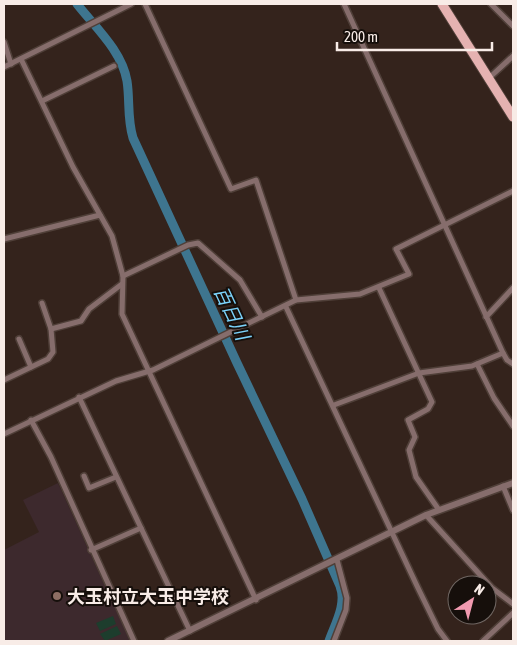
<svg xmlns="http://www.w3.org/2000/svg" width="517" height="645" font-family="'Asap Condensed','Noto Sans JP',sans-serif">
<style>
.education{fill:#3d292d}
.green{fill:#1d3d2d}
.lines{fill:none;stroke-linecap:round;stroke-linejoin:round}
.river{stroke:#3e758f;stroke-width:9}
.minor-casing{stroke:#4f3f38;stroke-width:8}
.tertiary-casing{stroke:#4f3f38;stroke-width:9}
.primary-casing{stroke:#4f3f38;stroke-width:11}
.minor{stroke:#866d6c;stroke-width:5}
.tertiary{stroke:#866d6c;stroke-width:6}
.primary{stroke:#e5b2b1;stroke-width:9}
.education-dot{fill:#8d6e63;stroke:#160f0b;stroke-width:2}
.labels{text-anchor:middle;dominant-baseline:central;stroke-width:4;stroke-linejoin:round;paint-order:stroke}
.poi-label{font-size:18px;font-weight:bold;fill:#f8ece7;stroke:#160f0b;text-anchor:start}
.water-label{font-size:19px;font-style:italic;fill:#7bd1f9;stroke:#160f0b}
</style>
<rect width="100%" height="100%" fill="#34231c"/>
<path class="education" d="M58,483L130,641H4V550L39,532L23,500Z"/>
<g class="green">
<path d="M113,616L116,624L100,631L96,623Z"/>
<path d="M117,626L121,634L105,641L100,634Z"/>
</g>
<g class="lines">
<path class="river" d="M77,4C95,27 122,51 127,81C130,100 127,118 133,138L237,363L302,499L340,586C347,604 335,624 329,641"/>
<defs>
<g id="minor">
<path d="M145,4L231,189L256,180L296,300"/>
<path d="M344,4L503,353L507,360L513,364"/>
<path d="M491,4L513,26"/>
<path d="M4,42L11,64"/>
<path d="M21,59L73,167L112,236L123,276L122,314L256,600"/>
<path d="M4,67L131,4"/>
<path d="M489,78L513,56"/>
<path d="M42,101L114,66"/>
<path d="M4,239L100,215"/>
<path d="M123,276L188,245L198,243L240,280L262,317"/>
<path d="M379,288L432,402L428,409L408,420L415,437L409,450L416,477L439,510"/>
<path d="M42,303L51,329"/>
<path d="M286,307L418,588L438,629L447,641"/>
<path d="M486,317L513,288"/>
<path d="M19,339L31,367"/>
<path d="M477,364L494,398L513,426"/>
<path d="M4,380L48,359L53,352L51,329L81,321L89,309L122,284"/>
<path d="M79,397L141,528"/>
<path d="M334,405L419,373L472,366L503,353"/>
<path d="M31,420L51,457L134,641"/>
<path d="M4,434L116,381L153,370L296,300L360,294L409,274L396,249L513,191"/>
<path d="M84,476L89,488L116,477"/>
<path d="M503,486L513,510"/>
<path d="M426,515L492,588L513,604"/>
<path d="M91,550L141,528L190,631"/>
<path d="M334,641L346,610L347,598L337,560"/>
<path d="M483,641L513,613"/>
</g>
<path id="tertiary" d="M168,641L426,515L513,483"/>
<path id="primary" d="M442,4L513,117"/>
</defs>
<use href="#minor" class="minor-casing"/>
<use href="#tertiary" class="tertiary-casing"/>
<use href="#primary" class="primary-casing"/>
<use href="#minor" class="minor"/>
<use href="#tertiary" class="tertiary"/>
<use href="#primary" class="primary"/>
</g>
<circle class="education-dot" cx="57" cy="596" r="5"/>
<g class="labels">
<g class="poi-label">
<text x="67" y="596">大玉村立大玉中学校</text>
</g>
<g class="water-label">
<text transform="translate(232 313) rotate(65)">百日川</text>
</g>
</g>
<rect width="517" height="645" fill="none" stroke="#f8ece7" stroke-width="10"/>
<g transform="translate(472 600) rotate(36)"><circle r="24" fill="#160f0b" stroke="#706763"/>
<path d="M0-4L9 19L0 12L-9 19Z" fill="#f29ab0"/>
<text y="-8" font-size="14" font-weight="bold" text-anchor="middle" fill="#f8ece7">N</text>
</g>
<path d="M337 42v8h155v-8" fill="none" stroke="#f8ece7" stroke-width="2.5"/>
<text x="344" y="42" font-size="15" fill="#f8ece7" stroke="#160f0b" stroke-width="4" paint-order="stroke">200 m</text>
</svg>
